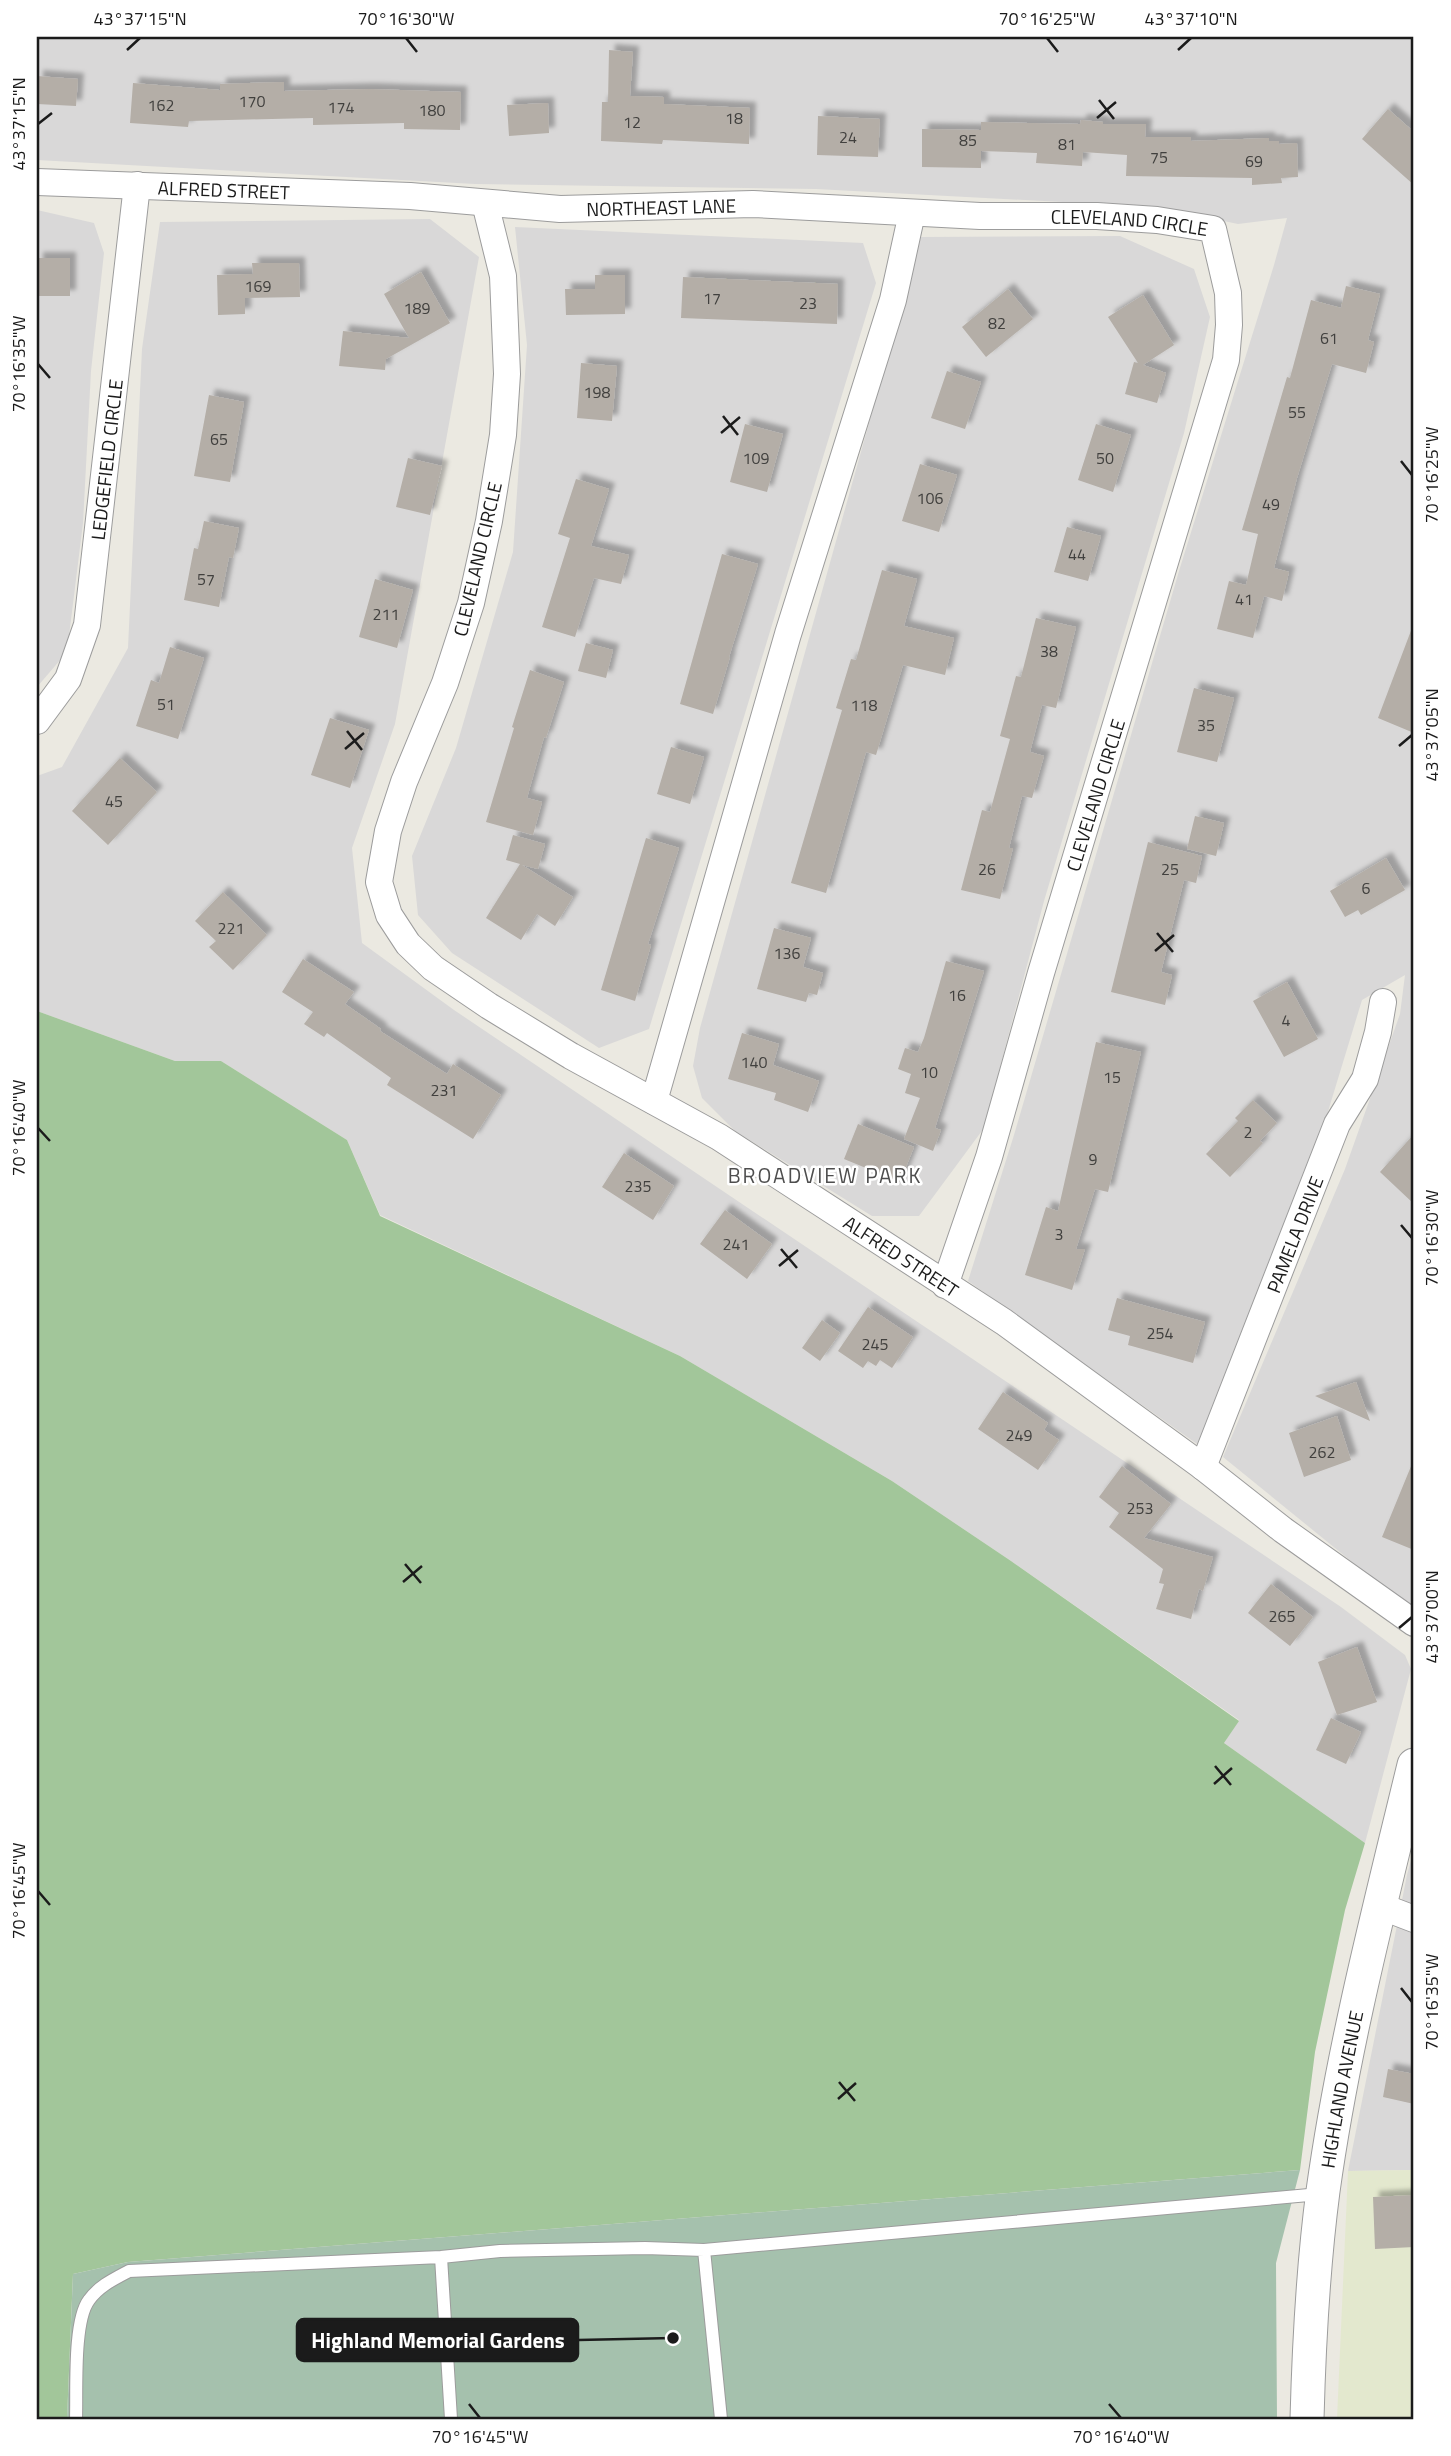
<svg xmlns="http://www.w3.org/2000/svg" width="1451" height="2456" viewBox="0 0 1451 2456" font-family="'Titillium Web',sans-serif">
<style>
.residential{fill:#d9d8d8}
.farmland{fill:#e3e8ce}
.forest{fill:#a2c69a}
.cemetery{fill:#a5c1ad}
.building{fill:#b4aea7;filter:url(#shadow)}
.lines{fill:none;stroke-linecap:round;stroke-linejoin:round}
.service-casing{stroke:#9c9c9c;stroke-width:14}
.minor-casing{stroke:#9c9c9c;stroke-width:28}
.tertiary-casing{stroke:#9c9c9c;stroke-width:35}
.service{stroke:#fff;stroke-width:12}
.minor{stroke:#fff;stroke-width:26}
.tertiary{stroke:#fff;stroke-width:33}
.ticks{fill:none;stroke:#1b1b1b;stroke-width:2.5}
.labels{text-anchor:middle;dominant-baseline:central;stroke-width:5;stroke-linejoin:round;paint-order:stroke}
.number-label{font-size:16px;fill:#41403e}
.street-label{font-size:19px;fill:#1b1b1b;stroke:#fff}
.neighbourhood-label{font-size:21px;letter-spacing:2px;fill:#4e4e4e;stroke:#fff}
.leader{fill:none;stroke:#1b1b1b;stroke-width:2.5}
.callout-dot{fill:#1b1b1b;stroke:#fff;stroke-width:2.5}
.callout{fill:#1b1b1b;stroke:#1b1b1b;stroke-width:2.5}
.callout-label{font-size:21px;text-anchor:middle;font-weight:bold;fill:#fff}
.neatline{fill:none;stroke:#1b1b1b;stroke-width:2.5}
.ticks-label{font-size:18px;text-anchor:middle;fill:#1b1b1b}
</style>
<defs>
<filter id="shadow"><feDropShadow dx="6" dy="-6" stdDeviation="2" flood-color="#0004"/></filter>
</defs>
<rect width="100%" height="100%" fill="#ebe9e1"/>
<path class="residential" d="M37 37H1414V1607L1394 1596 1223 1457 1345 1169 1400 1014 1405 975 1362 1000 1319 1141 1261 1295 1197 1444 968 1281 1014 1135 1179 571 1274 265 1287 218 1238 224 1156 207 816 189 475 184 37 160Z
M37 210 94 223 104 253 91 371 83 523 67 652 37 687Z
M430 219 479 257 395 724 352 848 362 943 454 1010 1341 1607 1405 1655 1411 1669 1365 1843 1224 1743 1239 1720 1011 1561 892 1481 680 1356 380 1215 347 1140 221 1061H175L37 1011V776L62 767 128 648 142 349 160 222Z
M515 227 863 243 876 283 649 1029 599 1048 452 953 418 915 412 856 456 748 513 552 527 345Z
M1120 236 1194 269 1210 317 1184 433 1044 901 984 1128 919 1216H872L735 1131 702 1098 693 1066 700 1028 921 237Z
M1414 1849V2170L1348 2171 1407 1875Z"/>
<path class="farmland" d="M1414 2170V2419H1337L1348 2171Z"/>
<path class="forest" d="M37 1011 175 1061H221L347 1140 380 1216 680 1356 892 1481 1011 1561 1239 1721 1224 1743 1365 1843 1345 1910 1315 2052 1300 2170 128 2262 73 2274 67 2419H37Z"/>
<path class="cemetery" d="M1300 2170 1276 2263 1277 2419H67L73 2274 128 2262Z"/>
<path class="building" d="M609 50 633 52 630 96 664 97V104L750 108 749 144 663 140 662 144 601 141 602 102H608Z
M37 76 78 79 76 106 37 104Z
M284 82V91L369 89 461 92 460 130 404 129V123L313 125V118L189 121 188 127 130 123 133 83 220 90V84Z
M548 103 549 133 509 136 507 105Z
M1388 109 1414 132V185L1362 139Z
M818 116 880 119 878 157 817 155Z
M1081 120 1103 122V124H1146L1145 137H1191V141L1269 138V141H1279V144L1297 143 1298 177 1281 178 1282 183 1252 185V178L1126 176 1127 155 1083 152 1082 166 1036 163 1037 153 981 151V168L922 167V129L981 130V122L1080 124Z
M37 258H70V296H37Z
M252 263H299L300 297 245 298V314L218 315 217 275 253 274Z
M421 272 450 323 386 359 385 370 339 366 343 331 409 338 384 294Z
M595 275H625V314L566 315 565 289H595Z
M683 277 838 284 837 324 681 318Z
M1346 286 1380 294 1368 340 1374 342 1366 373 1332 364 1297 478 1274 568 1289 572 1282 601 1264 596 1253 638 1217 629 1229 581 1246 585 1258 534 1242 530 1287 377 1290 378 1311 300 1341 308Z
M1008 289 1033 319 986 357 962 327Z
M1143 295 1174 345 1143 365 1166 373 1157 403 1125 394 1134 362 1138 363 1108 317Z
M581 363 617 366 612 421 577 418Z
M947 371 981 382 965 429 931 418Z
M209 395 244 402 230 482 194 476Z
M745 424 783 434 767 492 730 482Z
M1096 424 1131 435 1113 492 1078 480Z
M408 458 442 466 430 515 396 507Z
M920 464 957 475 939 532 902 521Z
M576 479 609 489 591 546 629 555 621 584 594 578 575 637 542 627 570 538 558 534Z
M204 521 239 528 233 558 229 557 219 607 184 600 194 548 198 549Z
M1067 527 1101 536 1088 581 1054 572Z
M722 554 758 564 729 657H730L713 714 680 704Z
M882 570 917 579 904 626 954 638 945 675 903 665 876 755 866 752 826 893 791 883 842 710 836 708 851 659 856 660Z
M375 579 413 590 397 648 359 637Z
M1036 618 1076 627 1056 708 1042 705 1030 752 1044 756 1032 798 1022 796 1009 848H1013L1000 899 961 890 982 810 990 812 1010 739 1000 736 1016 676 1021 677Z
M1412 628H1414V733L1378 718Z
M586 643 613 650 606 678 578 671Z
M170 647 204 658 178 739 136 726 151 680 159 683Z
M530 670 564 682 546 738 544 737 527 798 542 802 533 835 486 822 514 728 512 727Z
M1194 688 1234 698 1217 762 1177 752Z
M330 718 369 730 350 788 311 775Z
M671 747 704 757 690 804 657 794Z
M120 758 157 792 108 845 72 811Z
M1195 816 1224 823 1216 856 1187 849Z
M513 835 545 844 538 869 522 865 573 897 555 926 537 914 521 940 486 918 520 864 506 860Z
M646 838 679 848 648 944 651 945 635 1001 601 990Z
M1148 842 1202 856 1196 883 1184 880 1161 972 1172 975 1165 1005 1111 992Z
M1386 858 1405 890 1361 915 1358 910 1345 917 1330 891Z
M223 892 267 935 233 970 209 947 216 941 195 921Z
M774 928 811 938 803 967 823 973 817 995 809 993 806 1002 757 989Z
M303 959 354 992 345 1004 381 1029 380 1031 447 1074 453 1064 501 1095 473 1139 387 1085 391 1078 327 1033 324 1037 304 1024 313 1012 282 992Z
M946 961 984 971 935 1128 941 1130 933 1151 904 1139 920 1098 905 1093 911 1074 898 1069 905 1048 918 1052 924 1038Z
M1287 982 1318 1039 1284 1057 1253 1001Z
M742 1033 779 1044 773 1065 819 1081 808 1112 774 1100 776 1093 728 1079Z
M1096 1042 1141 1052 1108 1192 1095 1189 1076 1249H1085L1072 1290 1025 1275 1046 1207 1058 1211Z
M1253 1100 1277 1123 1260 1141 1263 1143 1230 1177 1206 1154 1238 1121 1235 1118Z
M858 1124 914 1147 900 1182 844 1159Z
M1414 1134V1204L1380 1172Z
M624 1153 674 1186 653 1220 602 1187Z
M725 1210 772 1244 747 1279 700 1244Z
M1117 1298 1205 1322 1193 1363 1128 1345 1130 1336 1108 1330Z
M868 1307 913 1337 892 1368 880 1360 876 1366 868 1361 863 1368 838 1351Z
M822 1320 840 1333 820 1361 802 1348Z
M1356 1382 1370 1421 1315 1396Z
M1003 1392 1048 1423 1044 1430 1059 1440 1038 1470 978 1429Z
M1337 1416 1351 1460 1304 1477 1289 1433Z
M1414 1459V1550L1382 1537Z
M1122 1466 1171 1504 1144 1538 1213 1557 1203 1591 1199 1589 1191 1619 1156 1609 1164 1584 1159 1583 1163 1569 1109 1527 1119 1513 1099 1497Z
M1271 1584 1313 1617 1290 1646 1248 1613Z
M1357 1647 1377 1702 1337 1715 1318 1662Z
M1331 1718 1361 1732 1346 1764 1316 1750Z
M1388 2069 1414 2074V2104L1383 2097Z
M1414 2195V2247L1375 2249 1373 2197Z"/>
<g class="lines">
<defs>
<path id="service" d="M704 2250 1320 2194
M441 2257 451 2419
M76 2419C77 2391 73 2321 89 2300 99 2286 114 2279 129 2271L441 2257 500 2251 645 2248 704 2250 721 2419"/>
<g id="minor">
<path id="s1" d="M37 182 410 196 560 209 753 204 980 216H1097L1157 220 1213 229 1228 293 1229 325 1226 360 1041 973 989 1157 945 1285"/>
<path id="s2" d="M485 203 503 276 507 374 503 435 489 521 471 603 445 683 404 782 388 831 379 882 389 915 408 944 433 968 489 1006 571 1056 719 1137 1004 1322 1203 1467 1283 1530 1414 1623"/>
<path id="s3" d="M37 721 68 679 87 625 137 185"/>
<path d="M654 1101 788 634 893 300 912 213"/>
<path id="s4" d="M1203 1467 1337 1124 1365 1079 1378 1032 1383 1002"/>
<path d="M1380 1906 1414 1919"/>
</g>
<g id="tertiary">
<path id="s5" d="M1307 2419C1309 2343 1313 2267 1323 2191 1343 2047 1380 1906 1414 1765"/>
</g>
</defs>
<use href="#service" class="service-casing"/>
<use href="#minor" class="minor-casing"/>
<use href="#tertiary" class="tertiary-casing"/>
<use href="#service" class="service"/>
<use href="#minor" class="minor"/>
<use href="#tertiary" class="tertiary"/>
</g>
<path class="ticks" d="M406 38 417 52M1047 38 1058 52M127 50 140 38M1178 50 1191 38M1099 100 1114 119M1097 118 1116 102M38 124 52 113M38 364 50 378M723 416 738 435M721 433 740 417M1401 461 1412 475M347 731 362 750M1399 746 1412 735M345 749 364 733M1157 933 1173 952M1155 951 1174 935M38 1128 50 1141M1401 1225 1412 1238M781 1249 797 1268M779 1266 798 1250M405 1564 421 1583M403 1582 422 1566M1399 1628 1412 1617M1215 1766 1231 1785M1214 1784 1232 1768M38 1891 50 1905M1401 1988 1412 2002M839 2082 855 2101M838 2099 856 2083M469 2404 480 2418M1109 2404 1121 2418"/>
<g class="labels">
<g class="number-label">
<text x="252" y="101">170</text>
<text x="161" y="105">162</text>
<text x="341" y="107">174</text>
<text x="432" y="110">180</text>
<text x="734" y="118">18</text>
<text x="632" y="122">12</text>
<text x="848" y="137">24</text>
<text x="968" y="140">85</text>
<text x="1067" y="144">81</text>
<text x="1159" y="157">75</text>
<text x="1254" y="161">69</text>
<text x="258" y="286">169</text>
<text x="712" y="298">17</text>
<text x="808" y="303">23</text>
<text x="417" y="308">189</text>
<text x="997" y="323">82</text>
<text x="1329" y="338">61</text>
<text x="597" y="392">198</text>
<text x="1297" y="412">55</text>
<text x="219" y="439">65</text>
<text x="756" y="458">109</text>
<text x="1105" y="458">50</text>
<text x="930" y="498">106</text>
<text x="1271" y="504">49</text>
<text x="1077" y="554">44</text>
<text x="206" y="579">57</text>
<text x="1244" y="599">41</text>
<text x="386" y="614">211</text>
<text x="1049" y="651">38</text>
<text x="166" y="704">51</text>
<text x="864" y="705">118</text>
<text x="1206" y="725">35</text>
<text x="114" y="801">45</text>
<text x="987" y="869">26</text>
<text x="1170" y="869">25</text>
<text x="1366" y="888">6</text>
<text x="231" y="928">221</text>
<text x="787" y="953">136</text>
<text x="957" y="995">16</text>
<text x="1286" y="1020">4</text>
<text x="754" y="1062">140</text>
<text x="929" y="1072">10</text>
<text x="1112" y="1077">15</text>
<text x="444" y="1090">231</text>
<text x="1248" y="1132">2</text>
<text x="1093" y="1159">9</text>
<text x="638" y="1186">235</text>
<text x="1059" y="1234">3</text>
<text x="736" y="1244">241</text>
<text x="1160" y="1333">254</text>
<text x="875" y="1344">245</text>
<text x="1019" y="1435">249</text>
<text x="1322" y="1452">262</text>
<text x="1140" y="1508">253</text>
<text x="1282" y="1616">265</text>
</g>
<g class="street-label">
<text stroke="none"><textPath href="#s1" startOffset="187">ALFRED STREET</textPath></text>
<text stroke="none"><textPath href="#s1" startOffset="625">NORTHEAST LANE</textPath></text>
<text stroke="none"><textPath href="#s1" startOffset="1094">CLEVELAND CIRCLE</textPath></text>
<text stroke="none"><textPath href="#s3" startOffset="276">LEDGEFIELD CIRCLE</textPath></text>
<text transform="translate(477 559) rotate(-77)">CLEVELAND CIRCLE</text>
<text transform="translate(1095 795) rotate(-73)">CLEVELAND CIRCLE</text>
<text stroke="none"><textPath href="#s4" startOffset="250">PAMELA DRIVE</textPath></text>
<text stroke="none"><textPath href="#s2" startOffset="1354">ALFRED STREET</textPath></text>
<text stroke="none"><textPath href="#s5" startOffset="332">HIGHLAND AVENUE</textPath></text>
</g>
<g class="neighbourhood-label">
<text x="825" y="1175">BROADVIEW PARK</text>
</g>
</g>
<path class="leader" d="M673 2338L578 2340"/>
<circle class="callout-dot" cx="673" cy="2338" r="7"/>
<rect class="callout" x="297" y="2319" width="281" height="42" rx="7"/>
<g class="callout-label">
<text x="438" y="2348">Highland Memorial Gardens</text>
</g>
<rect width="1451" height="2456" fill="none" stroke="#ffffff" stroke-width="77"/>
<rect x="38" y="38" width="1374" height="2380" class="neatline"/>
<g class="ticks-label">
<text x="140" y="25">43°37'15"N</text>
<text x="406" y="25">70°16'30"W</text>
<text x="1047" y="25">70°16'25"W</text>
<text x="1191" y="25">43°37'10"N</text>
<text transform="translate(19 124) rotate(-90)" y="6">43°37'15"N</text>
<text transform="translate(19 364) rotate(-90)" y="6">70°16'35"W</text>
<text transform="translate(1432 475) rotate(-90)" y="6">70°16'25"W</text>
<text transform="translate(1432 735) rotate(-90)" y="6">43°37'05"N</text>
<text transform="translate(19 1128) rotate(-90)" y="6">70°16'40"W</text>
<text transform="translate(1432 1238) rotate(-90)" y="6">70°16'30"W</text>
<text transform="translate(1432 1617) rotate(-90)" y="6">43°37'00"N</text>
<text transform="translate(19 1891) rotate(-90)" y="6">70°16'45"W</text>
<text transform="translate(1432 2002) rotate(-90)" y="6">70°16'35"W</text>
<text x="480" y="2443">70°16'45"W</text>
<text x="1121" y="2443">70°16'40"W</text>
</g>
</svg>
